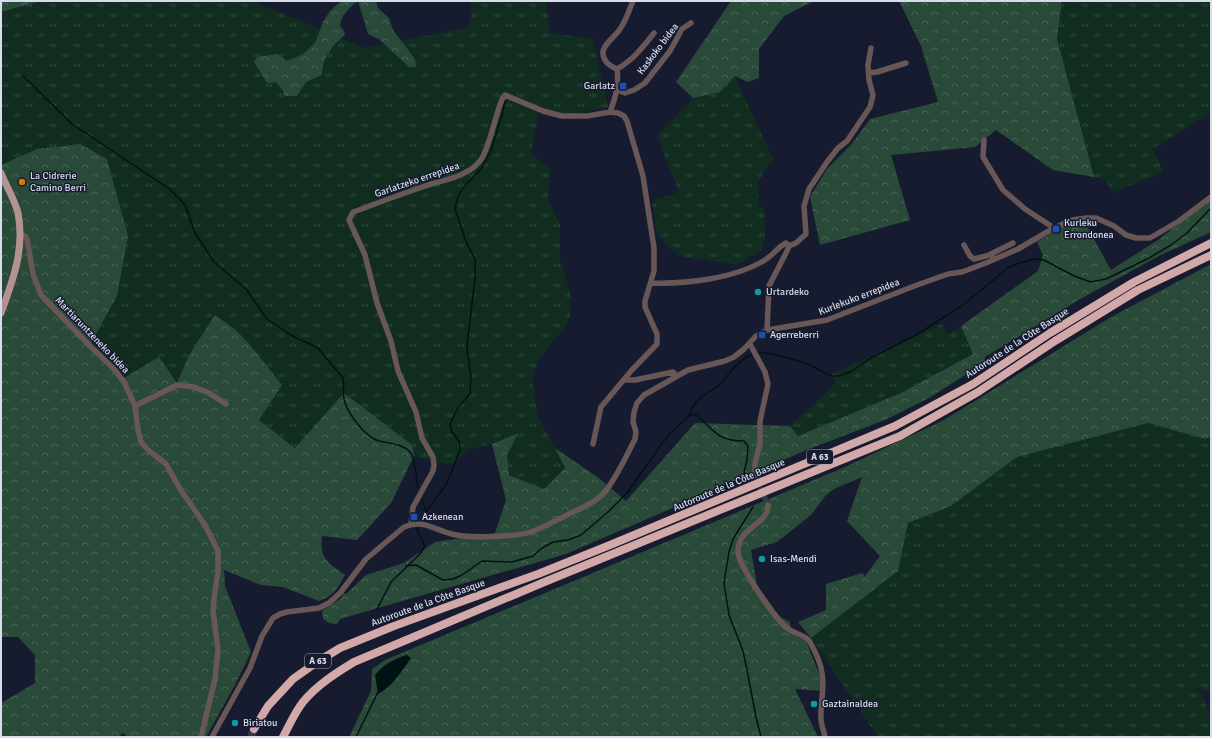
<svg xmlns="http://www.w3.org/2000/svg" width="1212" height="738" viewBox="0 0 1212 738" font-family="Signika,sans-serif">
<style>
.grass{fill:url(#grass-tufts)}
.forest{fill:url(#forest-crowns)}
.water{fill:#001313}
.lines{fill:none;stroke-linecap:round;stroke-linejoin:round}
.stream{stroke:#001313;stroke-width:1.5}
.minor-tunnel{stroke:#33384b;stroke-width:5.5;stroke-dasharray:5.5 3;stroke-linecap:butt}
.highway-tunnel{stroke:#33384b;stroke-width:8;stroke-dasharray:8 4;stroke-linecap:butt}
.minor{stroke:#685756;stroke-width:5.5}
.major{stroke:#b49291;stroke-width:7}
.highway{stroke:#d2a9a8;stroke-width:8}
.transit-dot{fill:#1a4fb4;stroke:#161b2f;stroke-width:1.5}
.food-dot{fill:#e8710a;stroke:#161b2f;stroke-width:1.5}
.culture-dot{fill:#0f9aa8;stroke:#161b2f;stroke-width:1.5}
.labels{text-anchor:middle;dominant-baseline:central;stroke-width:3;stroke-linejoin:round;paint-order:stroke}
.shield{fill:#161b2f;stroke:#9ea3b3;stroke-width:1}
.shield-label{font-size:9px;font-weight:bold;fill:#d8ddeb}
.street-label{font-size:10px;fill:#d8ddeb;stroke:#161b2f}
.poi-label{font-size:10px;fill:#d8ddeb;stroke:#161b2f;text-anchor:start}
</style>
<defs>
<pattern id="grass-tufts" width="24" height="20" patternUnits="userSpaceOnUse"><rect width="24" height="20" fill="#102d1f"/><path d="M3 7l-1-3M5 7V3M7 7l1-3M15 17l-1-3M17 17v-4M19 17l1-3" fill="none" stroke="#324b40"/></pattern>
<pattern id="forest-crowns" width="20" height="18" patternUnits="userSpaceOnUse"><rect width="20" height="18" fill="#2a4a39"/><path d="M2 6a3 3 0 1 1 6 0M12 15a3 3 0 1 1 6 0" fill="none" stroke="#486456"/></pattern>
</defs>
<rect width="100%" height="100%" fill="#161b2f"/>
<path class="grass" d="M1 1H252L365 48 470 27 471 1H546L550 33 593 39 608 107 572 115 539 111 531 154 550 168 548 198 560 225V259L571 296 570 317 564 329 540 357 532 380 539 418 565 468 544 489 509 475 507 455 517 433 492 444 467 450 453 464 439 463 414 456 412 445 296 448 259 420 45 446 1 265Z
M1062 1H1211V113L1153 149 1164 172 1113 193 1105 179 1094 177 1057 39Z
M735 76 774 161 769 164 758 182 759 206 764 207 765 237 762 250 737 265 679 256 657 235 652 201 679 192 657 136 693 98 720 92Z
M942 324 948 335 961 326 974 354 901 393 798 436 790 426 836 383 832 374Z
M1148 423 1205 439 1211 436V692L1193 687 1203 695 1211 720V737H878L811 638 898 571 908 523 951 506 1017 457Z"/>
<path class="forest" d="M3 1H41L1 12V2Z
M341 1H358C349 8 341 15 340 26L344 31 345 35C332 45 322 58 322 75L306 82 297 96H285L282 89 276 82 267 83 254 62 257 57 277 54 287 61 303 54 315 43 323 22 330 11Z
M358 1H376L378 8 389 18 393 30 415 59 416 66 409 67 380 40 368 34Z
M731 1H814L784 16 759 49V78L748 82 735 76 720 92 693 98 676 82Z
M899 1H1062L1057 39 1094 177 1053 170 996 130 975 147 891 155 910 220 820 245 810 197 827 169 851 145 870 119 938 102 921 46Z
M80 144 107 159 128 236 117 296 91 343 97 351 124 378 159 357 177 383 189 355 215 315 236 330 250 345 282 385 259 420 295 448 344 393 412 445 414 456 391 503 357 540 322 536C319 559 329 563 345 575 337 589 335 595 319 601L283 587 261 585 224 570 225 586 251 652 235 685 206 737H128L123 733 118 737H1V703L35 683V655L18 637H1V165L37 149Z
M1211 198V232L1159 256 1082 298 985 357 984 363 929 398 885 420 809 449 566 554 340 619 337 624 329 623 323 619 322 611 341 598 344 593 346 594 366 575 404 563 435 542 495 533 506 500 492 444 518 433 507 455 509 475 544 489 565 468 555 448 600 479 626 501 695 423 790 426 798 436 901 393 973 354 961 326 1038 271 1043 255 1037 242 1081 216 1111 270 1158 240Z
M1211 264V436L1205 439 1148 423 1017 457 951 506 908 523 898 571 811 638 798 622 826 610V584L862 573 865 576 880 556 847 521 862 477 834 489 826 495 811 515 777 542 751 550 757 585 780 617 789 621 794 635 806 641 820 676 821 691 795 689 818 737H349L371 691 372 669 385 660 845 467 944 420 1111 317Z"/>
<path class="water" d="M407 655 411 658C402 671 392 687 378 694L375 675C383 665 395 658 407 655Z"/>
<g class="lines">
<path class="stream" d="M23 76 72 124 171 190 185 205 195 233 214 262 246 289 267 319 294 337 317 347 343 378C344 385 343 393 344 399 347 413 365 437 379 441 388 443 403 444 410 452 416 459 416 479 418 488
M759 352 777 355 792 359 808 364 831 376H839L852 371 869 359 916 335 963 305 1008 268 1017 264 1033 259 1044 260 1074 276 1091 282 1106 279 1149 258 1171 245 1187 233 1211 208
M689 415C692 409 694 404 699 399 704 394 711 391 717 387 728 377 737 360 751 355
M422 499 426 512 423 518
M753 507 733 539 729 552 724 583 729 615 743 651 747 670 756 717 761 737
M426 512 447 483 460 450 459 441 452 432 450 424 459 406 470 394 471 378 467 346 475 278V259L467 244 455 209 458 196 462 189 481 169 491 151 502 115 505 101
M406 566 416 565 443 580 453 579 462 575 482 561 512 562 533 556 542 548 553 542 568 540 581 535 608 512 627 493 669 434 689 416 695 414C715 430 716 441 744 441L748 446 747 460 744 472 745 478
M377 609 391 582 420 554 425 546 417 530 418 528
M356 737 378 692"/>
<path class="minor-tunnel" d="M757 480 768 505"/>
<path class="highway-tunnel" d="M251 737 254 729"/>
<path class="minor" d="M617 69C633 60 643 47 654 33
M869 73 877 72 906 63
M618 90 625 93 634 90 645 83 670 51 682 29 691 23
M610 112C616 96 619 86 617 69 612 67 608 65 605 60 597 47 614 39 620 29 626 21 629 10 633 1
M984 140 983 157 1003 190 1025 209 1054 228
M20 235 25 236 27 239 33 274 41 295 86 342 114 369 124 382 135 406 138 430 141 442 148 450 166 464 180 489 205 525 218 551V571L214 599 213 611 218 649 215 679 201 737
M964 245 970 256 974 259 986 256 991 254
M789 246 796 243 806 234 804 206 809 189 827 162 838 148 847 141 870 107 873 95 869 80 868 65 871 48
M992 256 991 254 1013 243
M651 283C686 284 734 279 765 260 773 255 778 247 786 243L789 246
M767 330 769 286 787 251 789 246
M750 344 765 372 768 384 760 421V444L755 463V476
M624 380H635L673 372 677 376
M135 406 177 385 194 387 207 392 226 404
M768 505C769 525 737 527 738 552 739 566 775 619 787 628 794 634 805 634 810 642 815 651 821 663 822 673 825 689 820 704 821 719 821 725 824 731 825 737
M411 524 413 507 433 471 434 465 433 457 422 438 416 412 398 371 391 341 377 303 365 255 349 220 353 212 359 210C382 201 405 193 428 185 441 181 455 179 466 172 473 169 478 164 482 158 490 146 499 99 505 95L543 111 562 116H587L610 112 618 113 624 116 627 121 643 176 654 248V271L645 301V307L657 334V344L631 371 601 407 593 444
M212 737 250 668 262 636 273 618 280 614 287 612 319 608 329 603 340 593 366 559 404 527C424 518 435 531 456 535 472 538 515 537 531 532 544 527 557 520 569 514 580 509 592 504 601 496 612 487 628 453 635 439L636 432 633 422 634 412 637 403 644 395 688 370 725 361 734 357 744 349 755 337 767 330 827 320 917 285 948 274 962 272 986 263 1018 249 1054 228 1072 220 1086 218H1096L1114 226 1126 235 1136 238H1150L1179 221 1211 197"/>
<path class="major" d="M1 173C6 186 15 200 18 213 25 249 13 280 1 313"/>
<path class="highway" d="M254 729 268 706 293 679 317 662 340 648 394 626 538 574 610 545 895 426 973 384 1050 333 1134 282 1211 243
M283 737C289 726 295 712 303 702 317 685 336 673 354 662L542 583 900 436 978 392 1055 341 1138 290 1211 255"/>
</g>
<g class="transit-dot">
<rect x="619" y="82" width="8" height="8" rx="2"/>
<rect x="1052" y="225" width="8" height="8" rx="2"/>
<rect x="758" y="331" width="8" height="8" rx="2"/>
<rect x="410" y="513" width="8" height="8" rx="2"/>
</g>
<circle class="food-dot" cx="22" cy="182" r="4"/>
<g class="culture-dot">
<circle cx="758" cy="292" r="4"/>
<circle cx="762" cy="559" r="4"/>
<circle cx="814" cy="704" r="4"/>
<circle cx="235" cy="723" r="4"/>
</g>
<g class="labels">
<g class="shield">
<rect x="807" y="450" width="26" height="14" rx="3"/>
<rect x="305" y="654" width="26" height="14" rx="3"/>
</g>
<g class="shield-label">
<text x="820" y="457">A 63</text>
<text x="318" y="661">A 63</text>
</g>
<g class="street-label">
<text transform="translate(658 49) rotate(-53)">Kaskoko bidea</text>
<text transform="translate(417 180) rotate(-19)">Garlatzeko errepidea</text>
<text transform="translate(859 297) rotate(-21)">Kurlekuko errepidea</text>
<text transform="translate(92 335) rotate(46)">Martiaruntzeneko bidea</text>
<text transform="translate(1017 343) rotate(-33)">Autoroute de la Côte Basque</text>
<text transform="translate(729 485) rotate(-23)">Autoroute de la Côte Basque</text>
<text transform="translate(428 603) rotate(-20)">Autoroute de la Côte Basque</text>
</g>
<g class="poi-label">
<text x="615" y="86" text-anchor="end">Garlatz</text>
<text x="30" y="176">La Cidrerie<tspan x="30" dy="12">Camino Berri</tspan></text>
<text x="1064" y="223">Kurleku<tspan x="1064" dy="12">Errondonea</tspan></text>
<text x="766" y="292">Urtardeko</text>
<text x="770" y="335">Agerreberri</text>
<text x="422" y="517">Azkenean</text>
<text x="770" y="559">Isas-Mendi</text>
<text x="822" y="704">Gaztainaldea</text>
<text x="243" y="723">Biriatou</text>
</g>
</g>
<rect width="1212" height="738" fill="none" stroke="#d8ddeb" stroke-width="4"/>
</svg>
